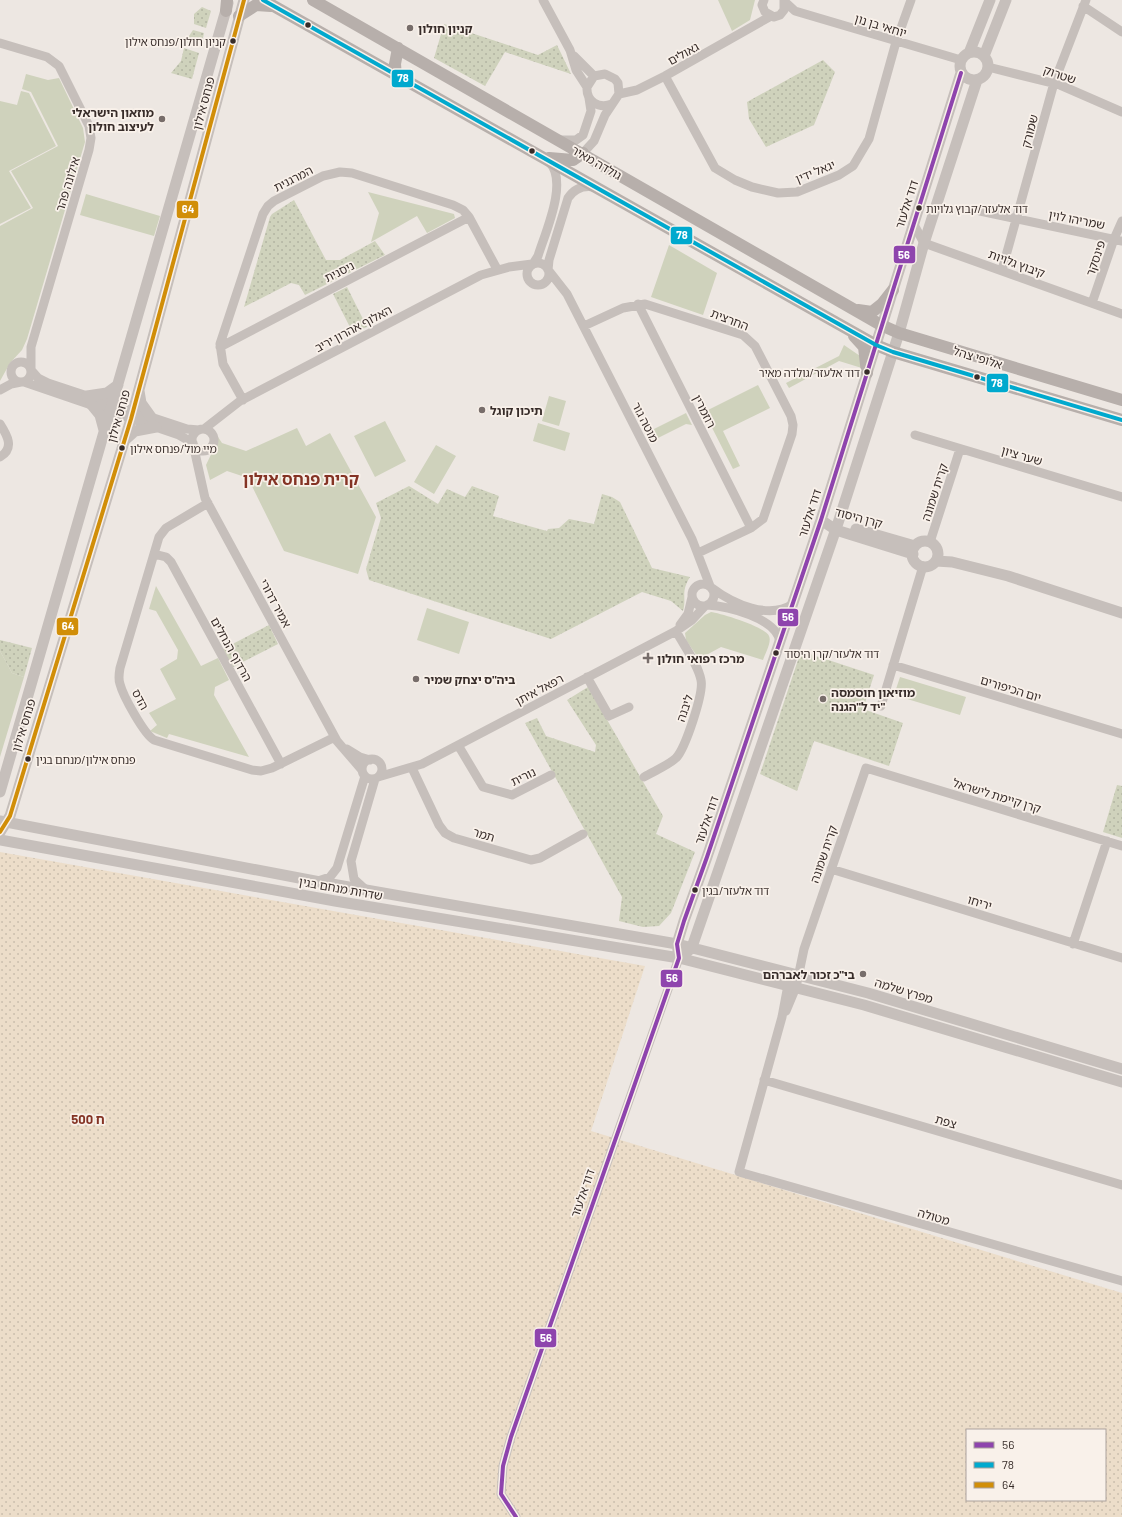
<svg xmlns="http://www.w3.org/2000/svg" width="1122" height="1517" viewBox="0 0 1122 1517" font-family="Barlow,'Noto Sans Hebrew',sans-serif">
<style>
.grass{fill:#cfd2bc}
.sand{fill:url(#sand-dots);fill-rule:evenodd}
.park{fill:url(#park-dots)}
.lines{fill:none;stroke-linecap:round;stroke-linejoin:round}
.minor{stroke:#c6bfbb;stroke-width:9}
.tertiary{stroke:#c6bfbb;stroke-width:11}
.secondary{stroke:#b7afab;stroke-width:12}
.bus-1-casing{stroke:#f9f1ea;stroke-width:7}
.bus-2-casing{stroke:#f9f1ea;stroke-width:7}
.bus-3-casing{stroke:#f9f1ea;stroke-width:7}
.bus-1{stroke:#8e44ad;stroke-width:4}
.bus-2{stroke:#00a9ce;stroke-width:4}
.bus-3{stroke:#d18e08;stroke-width:4}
.bus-dot{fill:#372c29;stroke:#f9f1ea;stroke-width:1.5}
.poi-dot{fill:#776d6a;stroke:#f9f1ea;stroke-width:1.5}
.labels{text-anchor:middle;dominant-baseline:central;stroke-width:3.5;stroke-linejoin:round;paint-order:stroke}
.bus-label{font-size:11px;fill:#372c29;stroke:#f9f1ea;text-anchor:start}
.street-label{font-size:12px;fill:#372c29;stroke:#f9f1ea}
.poi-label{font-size:12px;font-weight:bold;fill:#372c29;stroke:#f9f1ea;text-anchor:start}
.neighbourhood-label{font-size:13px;font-weight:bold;fill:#843324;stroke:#f9f1ea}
.district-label{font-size:16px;font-weight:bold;fill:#843324;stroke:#f9f1ea}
.line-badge{stroke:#f9f1ea;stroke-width:1.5}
.badge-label{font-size:11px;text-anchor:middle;font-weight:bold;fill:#fff}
</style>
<defs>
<pattern id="sand-dots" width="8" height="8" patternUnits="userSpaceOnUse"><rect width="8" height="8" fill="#ecddc9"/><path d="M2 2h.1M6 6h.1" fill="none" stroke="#cbbead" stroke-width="1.8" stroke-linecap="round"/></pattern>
<pattern id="park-dots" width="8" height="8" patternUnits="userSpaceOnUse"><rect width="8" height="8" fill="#cfd2bc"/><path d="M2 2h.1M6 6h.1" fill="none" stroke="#b2b4a2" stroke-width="1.8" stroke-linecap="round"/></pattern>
</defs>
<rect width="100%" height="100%" fill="#ede7e2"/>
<path class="grass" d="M718 0H755L750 20 732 31Z
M26 74 48 80 59 78 83 128 85 142 27 339 22 350 10 363 0 381V226L33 208 11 171 58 146 31 92 22 89Z
M21 91 29 93 56 146 9 171 31 208 0 224V101L17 105Z
M368 192 454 214 455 218 427 233 417 216 371 242 379 213Z
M86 194 160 216 154 236 80 215Z
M669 245 717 273 703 315 651 297Z
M844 345 863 358 865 369 839 361 789 388 786 383 839 356Z
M758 385 770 408 723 431 740 466 733 469 704 412Z
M549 396 566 401 559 426 542 421Z
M686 413 692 425 686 424 652 441 648 432Z
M385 421 406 461 375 477 354 436Z
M538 423 570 433 565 451 533 441Z
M297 428 306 446 330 433 376 517 358 574 284 551 248 478 227 471 210 480 206 465 217 442 218 437 222 443 246 451Z
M436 445 456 456 434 494 414 482Z
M156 586 201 666 218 658 229 680 215 687 214 695 249 757 169 734 167 738 150 731 157 725 149 713 176 699 160 669 177 659 178 650 156 611 149 609Z
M427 608 469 622 459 654 417 640Z
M711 612C720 613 766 627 769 636 772 642 765 654 763 660L721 647 699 659 686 640 685 633 705 615Z
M0 651 12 673 24 677 0 757Z
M900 677 966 697 960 715 894 695Z"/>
<path class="sand" d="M0 852 645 966 591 1131 1122 1293V1517H0ZM967 1430H1105V1500H967Z"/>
<path class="park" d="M202 7 211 11 206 28 194 24V14Z
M444 24 538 55 557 45 571 74 505 52 485 86 434 58Z
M193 30 204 33 201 47 185 42Z
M184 48 199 53 192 79 171 73 181 61Z
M823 60 835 72 814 125 766 147 749 119 747 102Z
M294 200 326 260H340L375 241 385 255 305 295 299 285 291 283 244 307 270 217 272 214Z
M347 287 367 327 353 333 333 294Z
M409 486 438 504 447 489 465 497 472 486 499 496 493 516 547 531 548 529 559 528 569 519 594 524 602 494 612 497 620 502 652 568 690 577C680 593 687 597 683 611L671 601 642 592 551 639 369 580 366 569 381 518 376 503Z
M269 625 278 644 233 667 223 649Z
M0 640 32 648 24 677 12 673 0 651Z
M801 651 874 675 863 709 903 723 889 766 814 741 797 791 760 774Z
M588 687 663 816 656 834 695 852 671 913 659 926 643 927 619 921 622 897 525 723 537 718 546 736 595 752 596 745 567 700Z
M1117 785 1122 786V838L1103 832Z"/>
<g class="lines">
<path class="minor" d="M543 0 570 50 576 70 587 87
M764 0 762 5 765 12 774 17 780 15 784 10V0
M784 1 795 11 961 60
M1083 6 1122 32
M0 43 47 57 59 66 89 126 91 138 89 150 31 347V368
M574 56 594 76
M988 67 1060 85 1122 112
M665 76 715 168 735 180 752 187 778 193 797 192 839 175 853 166 869 139 896 42 911 0
M619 94 637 90 665 76 771 16
M559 140H576L583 135 591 111 589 98
M583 153 594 141 605 115 619 94 618 83 615 79 605 74 594 76 587 87C586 102 599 109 612 104
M980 211 1122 241
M913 223 924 243 1122 314
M527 274a11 11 0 1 1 22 0a11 11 0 1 1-22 0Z
M533 264 538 256C545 233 569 181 549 162
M548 270 549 260 568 198C574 189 583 185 594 187
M1002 270 1054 83 1086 0
M549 271 567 294 692 539 710 586
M1092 303 1114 239 1122 221
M638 304 751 528
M584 326 623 308 645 304 743 335 755 346 791 416 793 425 792 434 763 519 751 528 698 553
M220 347 469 217
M11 372a10 10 0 1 1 20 0a10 10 0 1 1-20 0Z
M31 370 38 378 48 383 187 429 199 430
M24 382 179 435 193 443
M0 390 11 384 21 382
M243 400 223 364 220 344 263 214 268 206 274 201 323 176 340 172 352 173 453 205 463 210 469 217 497 269
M0 424C7 435 15 448 0 457
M204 429 240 401 481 275 509 267 532 264
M192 440a11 11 0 1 1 22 0a11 11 0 1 1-22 0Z
M915 435 1122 497
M193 444 205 498 337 741 362 770
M208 503 166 528 159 537 120 668C119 674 118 679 120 684 123 696 144 734 154 740L252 770 261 771 272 768 335 737
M930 542 960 449
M154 554 166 557 171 562 281 764
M692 595a11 11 0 1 1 22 0a11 11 0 1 1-22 0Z
M712 588C733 604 769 620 793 604
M707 605C727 606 777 618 780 642
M680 625 688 614 692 597
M893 665 1122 734
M587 677 609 716 629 707
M881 706 923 566
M458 745 483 787 512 795 551 775
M347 749 360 757 370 760
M362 769a10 10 0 1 1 20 0a10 10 0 1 1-20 0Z
M412 768 439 825 445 833 454 838 531 860 540 858 583 834
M378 777 422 764 676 631 692 620 705 606
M644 777C654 771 667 766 676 758 685 749 704 693 701 680 698 664 684 646 676 631
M831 869 1122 958
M318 881 330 877 337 868 365 776
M365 889 354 879 351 861 375 779
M1073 944 1107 841
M799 974 788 985 782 1017 739 1172 1122 1281
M786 1011 796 987 804 949 866 768 1122 846
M764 1080 1122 1185
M516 1517 501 1494 503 1466 511 1437 679 958"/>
<path class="tertiary" d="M960 66a14 14 0 1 1 28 0a14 14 0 1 1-28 0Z
M969 53 990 0
M984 56 1006 0
M139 391 141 403 151 417
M87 396 107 393 118 385
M91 404 100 415 104 430
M125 440 135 431 156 427
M821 520 836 530 913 554
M856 529 915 546
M912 554a13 13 0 1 1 26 0a13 13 0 1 1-26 0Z
M936 561 952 562 1008 576 1122 613
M0 792 228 3
M0 821 320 882 677 944 868 993 1122 1069
M0 832 10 816 131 419 244 0
M0 840 335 901 679 958 864 1005 1122 1082
M678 950 677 944 684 921 707 857 821 520 961 73
M687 952 692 947 838 523 899 333 924 243 977 80"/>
<path class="secondary" d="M263 0 876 345 893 352 1122 420
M313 0 881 325 899 333 1122 400
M226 11 227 0
M239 16 256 5 271 6
M396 77 395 64 398 48
M549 158 573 160 583 153
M858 310 872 312 882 304 893 290
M854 336 864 347 867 373"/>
<defs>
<path id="bus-1" d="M516 1517 501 1494 503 1466 511 1437 679 958 677 944 684 921 707 857 821 520 961 73"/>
<path id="bus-2" d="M263 0 876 345 893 352 1122 420"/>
<path id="bus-3" d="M0 832 10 816 131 419 244 0"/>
</defs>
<use href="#bus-1" class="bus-1-casing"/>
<use href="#bus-2" class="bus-2-casing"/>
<use href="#bus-3" class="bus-3-casing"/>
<use href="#bus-1" class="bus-1"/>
<use href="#bus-2" class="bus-2"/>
<use href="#bus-3" class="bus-3"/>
</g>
<g class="bus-dot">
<circle cx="308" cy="25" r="3.5"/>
<circle cx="233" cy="41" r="3.5"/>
<circle cx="532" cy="151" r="3.5"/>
<circle cx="919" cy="208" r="3.5"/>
<circle cx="867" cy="372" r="3.5"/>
<circle cx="977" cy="377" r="3.5"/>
<circle cx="122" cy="448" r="3.5"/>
<circle cx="776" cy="653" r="3.5"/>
<circle cx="28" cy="759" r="3.5"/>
<circle cx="695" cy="890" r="3.5"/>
</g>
<g class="poi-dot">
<circle cx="410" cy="28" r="4"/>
<circle cx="162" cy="119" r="4"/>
<circle cx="482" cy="410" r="4"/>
<path d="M646 652h4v4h4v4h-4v4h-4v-4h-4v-4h4z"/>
<circle cx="416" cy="679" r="4"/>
<circle cx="823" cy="699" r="4"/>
<circle cx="863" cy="974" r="4"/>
</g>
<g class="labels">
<g class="bus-label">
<text x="226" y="41" text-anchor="end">קניון חולון/פנחס אילון</text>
<text x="926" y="208">דוד אלעזר/קבוץ גלויות</text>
<text x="860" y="372" text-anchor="end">דוד אלעזר/גולדה מאיר</text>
<text x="130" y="448">מיי מול/פנחס אילון</text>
<text x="784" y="653">דוד אלעזר/קרן היסוד</text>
<text x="36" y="759">פנחס אילון/מנחם בגין</text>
<text x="702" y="890">דוד אלעזר/בגין</text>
</g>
<g class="street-label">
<text transform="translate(881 25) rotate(17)">יוחאי בן נון</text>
<text transform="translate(683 53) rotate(-29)">גאולים</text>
<text transform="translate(1060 74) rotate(19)">שטרוק</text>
<text transform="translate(203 103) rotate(-75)">פנחס אילון</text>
<text transform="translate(1029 131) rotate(-75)">שמורק</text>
<text transform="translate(597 162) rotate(30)">גולדה מאיר</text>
<text transform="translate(815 171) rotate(-22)">יגאל ידין</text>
<text transform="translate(293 178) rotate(-27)">המרגנית</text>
<text transform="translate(67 184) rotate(-73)">אילונה פהר</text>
<text transform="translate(906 204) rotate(-72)">דוד אלעזר</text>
<text transform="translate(1077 219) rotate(11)">שמריהו לוין</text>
<text transform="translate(1095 258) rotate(-71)">פינסקר</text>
<text transform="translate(1017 263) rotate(20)">קיבוץ גלויות</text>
<text transform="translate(339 271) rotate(-27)">ניסנית</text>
<text transform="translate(730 319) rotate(21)">החרצית</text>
<text transform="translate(353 328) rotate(-28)">האלוף אהרון יריב</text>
<text transform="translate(978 357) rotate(17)">אלופי צהל</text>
<text transform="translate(705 411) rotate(63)">רוזמרין</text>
<text transform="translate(118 416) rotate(-74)">פנחס אילון</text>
<text transform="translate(646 422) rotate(63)">מוטה גור</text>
<text transform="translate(1022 455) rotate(16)">שער ציון</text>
<text transform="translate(934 492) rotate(-72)">קרית שמונה</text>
<text transform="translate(809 513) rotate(-72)">דוד אלעזר</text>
<text transform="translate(859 517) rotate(15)">קרן היסוד</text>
<text transform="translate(276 603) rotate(62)">אמיר דרורי</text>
<text transform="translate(232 649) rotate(61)">הרדוף הנחלים</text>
<text transform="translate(1011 688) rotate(17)">יום הכיפורים</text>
<text transform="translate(539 689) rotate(-28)">רפאל איתן</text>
<text transform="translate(141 699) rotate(62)">הדס</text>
<text transform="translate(684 708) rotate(-71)">ליבנה</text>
<text transform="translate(23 725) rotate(-73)">פנחס אילון</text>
<text transform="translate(523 776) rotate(-26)">נורית</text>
<text transform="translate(997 795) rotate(17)">קרן קיימת לישראל</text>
<text transform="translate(706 820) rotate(-71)">דוד אלעזר</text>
<text transform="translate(484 834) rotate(17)">תמר</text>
<text transform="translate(823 854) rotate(-71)">קרית שמונה</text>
<text transform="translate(341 888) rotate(10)">שדרות מנחם בגין</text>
<text transform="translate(980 902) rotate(17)">יריחו</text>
<text transform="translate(904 990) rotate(17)">מפרץ שלמה</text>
<text transform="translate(946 1121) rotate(16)">צפת</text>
<text transform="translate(582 1193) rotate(-71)">דוד אלעזר</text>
<text transform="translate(934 1216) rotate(16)">מטולה</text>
</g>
<g class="poi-label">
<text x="418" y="28">קניון חולון</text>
<text x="154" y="112" text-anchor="end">מוזאון הישראלי<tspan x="154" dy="14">לעיצוב חולון</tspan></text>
<text x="490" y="410">תיכון קוגל</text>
<text x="657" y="658">מרכז רפואי חולון</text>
<text x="424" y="679">ביה"ס יצחק שמיר</text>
<text x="831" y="692">מוזיאון חוסמסה<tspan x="831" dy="14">יד ל"הגנה"</tspan></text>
<text x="855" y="974" text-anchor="end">בי"כ זכור לאברהם</text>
</g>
<g class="neighbourhood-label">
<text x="88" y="1119">ח 500</text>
</g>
<g class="district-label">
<text x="301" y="478">קרית פנחס אילון</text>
</g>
</g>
<g class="line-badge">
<rect x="391" y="69" width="23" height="19" rx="4" fill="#00a9ce"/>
<rect x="176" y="200" width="23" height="19" rx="4" fill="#d18e08"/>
<rect x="670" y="226" width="23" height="19" rx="4" fill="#00a9ce"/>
<rect x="893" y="245" width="23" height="19" rx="4" fill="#8e44ad"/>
<rect x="986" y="373" width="23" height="20" rx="4" fill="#00a9ce"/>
<rect x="777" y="608" width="22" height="19" rx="4" fill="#8e44ad"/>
<rect x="56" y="617" width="23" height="19" rx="4" fill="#d18e08"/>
<rect x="660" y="969" width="23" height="19" rx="4" fill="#8e44ad"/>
<rect x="534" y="1328" width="23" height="20" rx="4" fill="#8e44ad"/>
</g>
<g class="badge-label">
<text x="403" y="82">78</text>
<text x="188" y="213">64</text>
<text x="682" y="239">78</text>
<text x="904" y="259">56</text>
<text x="997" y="387">78</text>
<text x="788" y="621">56</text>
<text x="68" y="630">64</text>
<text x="672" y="982">56</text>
<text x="546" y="1342">56</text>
</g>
<rect x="966" y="1429" width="140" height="72" fill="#f9f1ea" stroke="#aba29d"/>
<rect x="974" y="1442" width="20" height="6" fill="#8e44ad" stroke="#aba29d"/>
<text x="1002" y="1449" font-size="12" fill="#372c29">56</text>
<rect x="974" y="1462" width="20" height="6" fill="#00a9ce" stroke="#aba29d"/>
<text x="1002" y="1469" font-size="12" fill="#372c29">78</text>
<rect x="974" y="1482" width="20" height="6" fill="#d18e08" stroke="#aba29d"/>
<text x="1002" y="1489" font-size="12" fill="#372c29">64</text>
</svg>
